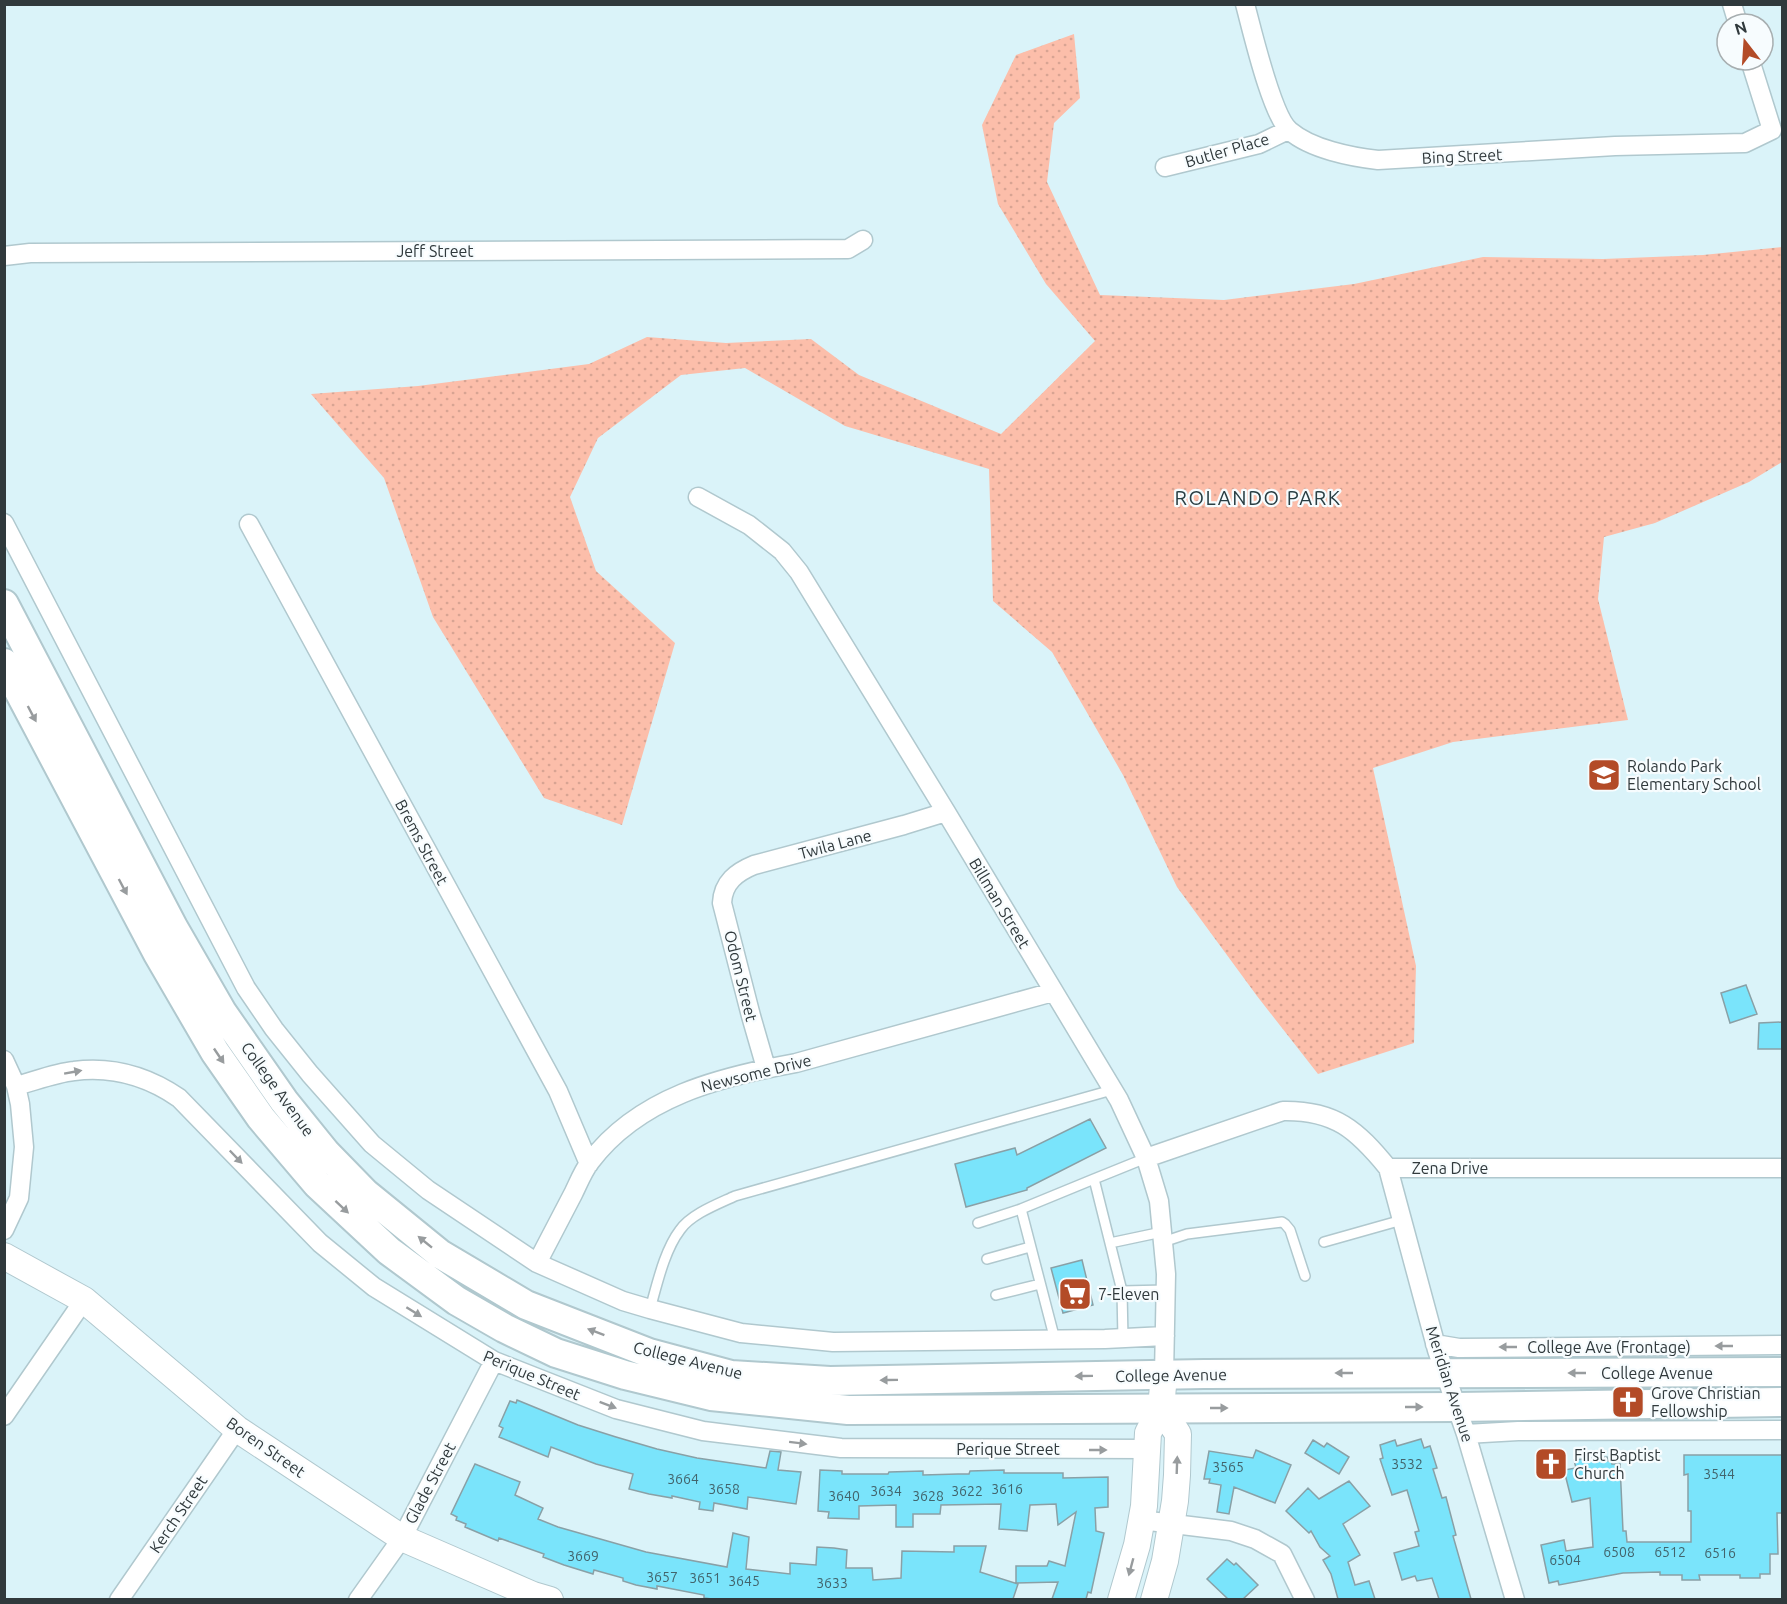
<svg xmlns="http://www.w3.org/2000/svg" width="1787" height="1604" viewBox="0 0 1787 1604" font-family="Ubuntu,sans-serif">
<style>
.grass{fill:url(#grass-dots)}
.building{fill:#7ae4fb;stroke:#89a0a6;stroke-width:1.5}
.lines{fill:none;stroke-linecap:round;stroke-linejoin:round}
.lane-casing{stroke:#b0c8ce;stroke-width:12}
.street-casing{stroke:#b0c8ce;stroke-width:21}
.secondary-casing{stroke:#b0c8ce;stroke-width:28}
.primary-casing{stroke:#b0c8ce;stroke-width:32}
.lane{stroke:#fff;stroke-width:9}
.street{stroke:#fff;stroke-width:18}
.secondary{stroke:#fff;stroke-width:26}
.primary{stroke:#fff;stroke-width:28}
.oneway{fill:#989c9e}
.labels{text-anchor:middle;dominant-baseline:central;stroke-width:4.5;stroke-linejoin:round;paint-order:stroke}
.number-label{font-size:14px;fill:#42646c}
.street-label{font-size:16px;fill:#30393c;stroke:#f7fcfe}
.poi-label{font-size:16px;fill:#30393c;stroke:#f7fcfe;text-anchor:start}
.quarter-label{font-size:20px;letter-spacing:1.5px;fill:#293e43;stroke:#f7fcfe}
</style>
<defs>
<pattern id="grass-dots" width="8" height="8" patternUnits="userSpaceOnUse" patternTransform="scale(1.5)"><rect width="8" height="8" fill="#fcbeaa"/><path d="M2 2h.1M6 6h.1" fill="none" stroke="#d8a493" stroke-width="1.8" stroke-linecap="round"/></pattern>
</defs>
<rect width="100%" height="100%" fill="#daf3f9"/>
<path class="grass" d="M1074 34 1080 98 1054 123 1047 182 1100 295 1224 300 1354 284 1483 257 1603 259 1703 255 1782 247V462L1749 482 1655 523 1604 537 1598 599 1628 720 1453 742 1373 768 1416 966 1414 1043 1318 1074 1257 996 1177 887 1123 775 1052 652 993 601 989 469 845 426 745 368 681 375 598 438 570 497 596 571 675 643 622 825 544 798 433 617 384 478 311 394 418 386 589 364 647 337 726 343 811 339 859 375 1001 434 1095 341 1046 284 998 204 982 125 1016 55Z"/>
<path class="building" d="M1746 985 1757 1014 1730 1023 1721 993Z
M1782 1022V1049H1758L1759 1023Z
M1090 1119 1106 1148 1027 1188V1190L966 1207 955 1164 1015 1148 1017 1155Z
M1082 1260 1093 1305 1063 1313 1051 1268Z
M517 1400 578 1425 616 1437 657 1449 697 1458 766 1468 770 1451 781 1452 778 1470 801 1472 796 1504 748 1497 747 1509 714 1503 713 1511 699 1509 700 1502 672 1496V1498L649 1494 629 1489 633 1474 596 1464 551 1447 548 1457 499 1437 503 1428 499 1426 510 1401 516 1403Z
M1421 1439 1424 1448 1430 1446 1437 1468 1433 1469 1442 1498 1446 1497 1456 1535 1453 1536 1471 1599H1439L1432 1578 1417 1581 1415 1576 1402 1580 1394 1553 1419 1546 1415 1532 1419 1531 1407 1490 1392 1495 1380 1459 1383 1458 1380 1445 1395 1440 1397 1446Z
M1313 1440 1324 1447 1327 1443 1349 1457 1339 1474 1305 1453Z
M1256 1450 1291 1465 1275 1503 1234 1487 1229 1514 1217 1512 1221 1485 1209 1483 1210 1479H1204L1209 1451 1253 1458Z
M1684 1455H1782V1513H1777L1778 1554H1770V1574H1760V1578H1740V1575H1699L1700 1580H1682V1575H1660V1572L1623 1573 1559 1585 1558 1581 1549 1583 1541 1545 1564 1540 1566 1551 1593 1547 1590 1498 1572 1502 1564 1470 1576 1468 1574 1460 1607 1457 1608 1461H1612V1464H1620L1623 1531H1626L1627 1542H1691V1511H1688V1474L1684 1475Z
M475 1464 520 1482 515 1495 543 1508 538 1519 558 1527 646 1552 727 1567 733 1533 749 1537 746 1569 790 1574V1563L816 1565 817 1547 834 1548 847 1550 846 1568H872L873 1580 901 1578 902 1551 954 1552V1546H986L980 1572 1018 1584 1013 1599H712L704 1598V1595L657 1586V1589L636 1585 623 1581V1578L594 1570 593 1574 564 1565 543 1557 544 1554 499 1538 498 1541 465 1527 466 1524 456 1520 457 1517 451 1514Z
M820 1470 842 1471V1474H888L889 1472 923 1471V1475L958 1474H969L970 1471 1004 1470V1473H1063V1478L1108 1477V1507L1095 1508 1096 1531 1104 1533 1091 1593 1088 1592 1086 1599H1052L1058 1582 1016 1583V1566H1047L1049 1561 1065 1566 1076 1512 1058 1525 1056 1504 1030 1505 1027 1531 999 1529 1001 1504 941 1505 940 1514H913V1527H896V1505L859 1506V1519L828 1518 829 1512 818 1511Z
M1349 1481 1370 1506 1343 1524 1360 1555 1348 1562 1355 1585 1369 1581 1375 1599H1338L1331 1574 1323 1560 1330 1556 1320 1547 1311 1531 1309 1533 1286 1511 1308 1488 1319 1499Z
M1227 1559 1234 1565 1236 1563 1258 1585 1243 1599H1228L1207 1579Z"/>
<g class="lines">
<defs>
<path id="lane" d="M1021 1209 1055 1340
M978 1223 1021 1209 1094 1179
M1163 1242 1187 1234 1282 1222 1285 1224 1290 1230 1305 1276
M1324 1242 1402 1220
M1110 1243 1162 1232
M987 1259 1030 1247
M1122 1291 1166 1290
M996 1295 1040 1284
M650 1309C657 1285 664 1251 680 1230 691 1214 718 1204 735 1196L1112 1090
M1123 1339 1122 1291 1094 1179 1146 1158"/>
<path id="street" d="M1245 4C1252 30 1272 117 1290 131 1311 149 1351 157 1378 160L1615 146 1745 143 1772 130 1750 60
M1732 4 1738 24
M1165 167 1259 144 1288 130
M4 256 30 253 848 249 863 240
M698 497 749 525 782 551 799 572 946 812 1119 1100 1146 1158 1159 1201 1166 1274 1164 1375
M4 523 246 988 274 1029 310 1074 372 1144 428 1190 537 1263 623 1301 650 1309 741 1333 833 1342 1105 1339 1165 1336
M249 524 558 1091 589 1164
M4 1060 16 1086 20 1104 24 1147 19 1198 4 1230
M766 1068 751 1016 722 903C723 882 737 872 754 865L904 825 946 812
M16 1086C35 1081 55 1073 74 1071 113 1066 147 1076 179 1098L320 1243 374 1287 494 1361 616 1409 703 1431 841 1448 1147 1449
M1146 1158 1283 1111C1335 1110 1357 1130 1388 1168H1782
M1388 1168 1437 1350 1466 1434 1515 1600
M537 1263C549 1240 561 1217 573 1194 578 1184 583 1171 590 1162 639 1097 719 1077 796 1063L1053 992
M1435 1344 1459 1348 1782 1345
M4 1416 84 1300
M1466 1434 1518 1431 1782 1430
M1141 1520 1231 1531 1255 1539 1282 1554 1305 1600
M119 1600 237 1429
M358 1600 402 1538 494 1361"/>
<path id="secondary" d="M4 1256 84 1300 237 1429 402 1538 533 1595 550 1600
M1121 1600 1137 1545 1144 1506 1148 1433 1161 1408 1164 1375
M1154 1600 1165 1561 1175 1501 1177 1475 1178 1434 1161 1408"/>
<path id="primary" d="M4 604 173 927 222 1012 284 1101 326 1153 365 1193 440 1254 526 1305 649 1353 731 1375 830 1381 1204 1374 1782 1372
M4 663 158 954 215 1052 261 1118 317 1184 389 1251 457 1301 504 1328 556 1353 625 1375 711 1396 848 1410 1456 1407 1782 1402"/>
</defs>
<use href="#lane" class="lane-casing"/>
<use href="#street" class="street-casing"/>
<use href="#secondary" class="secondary-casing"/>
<use href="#primary" class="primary-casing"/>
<use href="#lane" class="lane"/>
<use href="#street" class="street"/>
<use href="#secondary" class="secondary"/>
<use href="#primary" class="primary"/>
</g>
<defs><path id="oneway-solid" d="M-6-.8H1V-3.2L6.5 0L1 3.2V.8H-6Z" transform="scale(1.5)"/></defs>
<g class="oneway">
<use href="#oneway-solid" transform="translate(32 714) rotate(62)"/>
<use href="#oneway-solid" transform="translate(123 887) rotate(62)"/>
<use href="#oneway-solid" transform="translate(219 1056) rotate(56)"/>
<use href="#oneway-solid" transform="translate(73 1072) rotate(-10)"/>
<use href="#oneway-solid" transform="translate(236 1157) rotate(46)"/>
<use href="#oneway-solid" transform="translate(342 1207) rotate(43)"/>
<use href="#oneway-solid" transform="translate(425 1242) rotate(-141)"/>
<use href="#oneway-solid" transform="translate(414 1312) rotate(32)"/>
<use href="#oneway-solid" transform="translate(596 1332) rotate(-159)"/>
<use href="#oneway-solid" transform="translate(1724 1346) rotate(180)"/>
<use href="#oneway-solid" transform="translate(1508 1347) rotate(180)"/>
<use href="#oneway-solid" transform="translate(1344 1373) rotate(180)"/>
<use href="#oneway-solid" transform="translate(1577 1373) rotate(180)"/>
<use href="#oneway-solid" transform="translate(1084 1376) rotate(179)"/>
<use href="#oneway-solid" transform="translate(889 1380) rotate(179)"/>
<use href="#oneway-solid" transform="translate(608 1405) rotate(21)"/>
<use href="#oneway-solid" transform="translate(1414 1407)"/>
<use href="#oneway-solid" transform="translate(1219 1408)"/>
<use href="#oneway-solid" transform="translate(798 1443) rotate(7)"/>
<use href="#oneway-solid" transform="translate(1098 1450)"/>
<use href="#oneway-solid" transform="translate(1177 1465) rotate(-88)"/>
<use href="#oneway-solid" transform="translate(1131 1567) rotate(105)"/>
</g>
<defs>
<symbol id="school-square" viewBox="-11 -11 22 22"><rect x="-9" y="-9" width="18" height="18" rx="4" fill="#b34b27" stroke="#f7fcfe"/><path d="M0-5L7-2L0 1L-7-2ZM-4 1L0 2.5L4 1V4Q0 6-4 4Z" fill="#fff"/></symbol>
<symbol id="supermarket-square" viewBox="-11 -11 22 22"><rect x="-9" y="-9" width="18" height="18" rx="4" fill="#b34b27" stroke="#f7fcfe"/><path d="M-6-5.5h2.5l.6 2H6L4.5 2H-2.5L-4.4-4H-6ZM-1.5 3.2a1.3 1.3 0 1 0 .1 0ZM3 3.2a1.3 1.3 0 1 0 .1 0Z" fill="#fff"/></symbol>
<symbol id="church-square" viewBox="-11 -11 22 22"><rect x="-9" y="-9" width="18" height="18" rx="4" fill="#b34b27" stroke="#f7fcfe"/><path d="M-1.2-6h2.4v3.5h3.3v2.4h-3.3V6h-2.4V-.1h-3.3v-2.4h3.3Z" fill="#fff"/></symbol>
</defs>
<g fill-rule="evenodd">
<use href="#school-square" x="1585" y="756" width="38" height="38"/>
<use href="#supermarket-square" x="1056" y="1275" width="38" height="38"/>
<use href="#church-square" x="1609" y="1383" width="38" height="38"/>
<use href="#church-square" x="1532" y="1445" width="38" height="38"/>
</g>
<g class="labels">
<g class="number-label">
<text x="1407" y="1464">3532</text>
<text x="1228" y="1467">3565</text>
<text x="1719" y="1474">3544</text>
<text x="683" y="1479">3664</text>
<text x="724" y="1489">3658</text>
<text x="1007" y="1489">3616</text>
<text x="886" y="1491">3634</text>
<text x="967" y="1491">3622</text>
<text x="844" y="1496">3640</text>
<text x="928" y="1496">3628</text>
<text x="1619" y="1552">6508</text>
<text x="1670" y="1552">6512</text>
<text x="1720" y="1553">6516</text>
<text x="583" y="1556">3669</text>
<text x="1565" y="1560">6504</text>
<text x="662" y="1577">3657</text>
<text x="705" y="1578">3651</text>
<text x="744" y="1581">3645</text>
<text x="832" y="1583">3633</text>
</g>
<g class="street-label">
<text transform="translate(1227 150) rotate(-16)">Butler Place</text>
<text transform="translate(1462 156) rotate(-3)">Bing Street</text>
<text x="435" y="251">Jeff Street</text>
<text transform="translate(422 842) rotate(62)">Brems Street</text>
<text transform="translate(835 844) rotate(-15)">Twila Lane</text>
<text transform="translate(1000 903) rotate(59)">Billman Street</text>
<text transform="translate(741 976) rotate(76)">Odom Street</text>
<text transform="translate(756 1073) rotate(-14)">Newsome Drive</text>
<text transform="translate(278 1089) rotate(54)">College Avenue</text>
<text x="1450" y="1168">Zena Drive</text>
<text x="1609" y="1347">College Ave (Frontage)</text>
<text transform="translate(688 1360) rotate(14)">College Avenue</text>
<text x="1657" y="1373">College Avenue</text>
<text transform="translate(532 1375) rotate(23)">Perique Street</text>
<text transform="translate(1171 1375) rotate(-1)">College Avenue</text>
<text transform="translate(1450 1384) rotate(72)">Meridian Avenue</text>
<text transform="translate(266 1447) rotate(35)">Boren Street</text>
<text x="1008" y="1449">Perique Street</text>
<text transform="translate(430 1483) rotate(-62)">Glade Street</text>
<text transform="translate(178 1514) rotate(-56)">Kerch Street</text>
</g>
<g class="poi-label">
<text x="1627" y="766">Rolando Park<tspan x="1627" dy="18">Elementary School</tspan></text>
<text x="1098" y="1294">7-Eleven</text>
<text x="1651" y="1393">Grove Christian<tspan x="1651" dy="18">Fellowship</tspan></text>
<text x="1574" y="1455">First Baptist<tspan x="1574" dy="18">Church</tspan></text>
</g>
<g class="quarter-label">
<text x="1258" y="497">ROLANDO PARK</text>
</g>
</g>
<rect width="1787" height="1604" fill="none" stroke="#30393c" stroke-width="12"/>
<g transform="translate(1745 42) rotate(343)"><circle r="28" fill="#f7fcfe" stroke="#a7aeb0" stroke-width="1.5"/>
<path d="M0-4.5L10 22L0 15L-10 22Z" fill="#b34b27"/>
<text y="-9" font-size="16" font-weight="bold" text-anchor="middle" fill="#30393c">N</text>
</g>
</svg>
